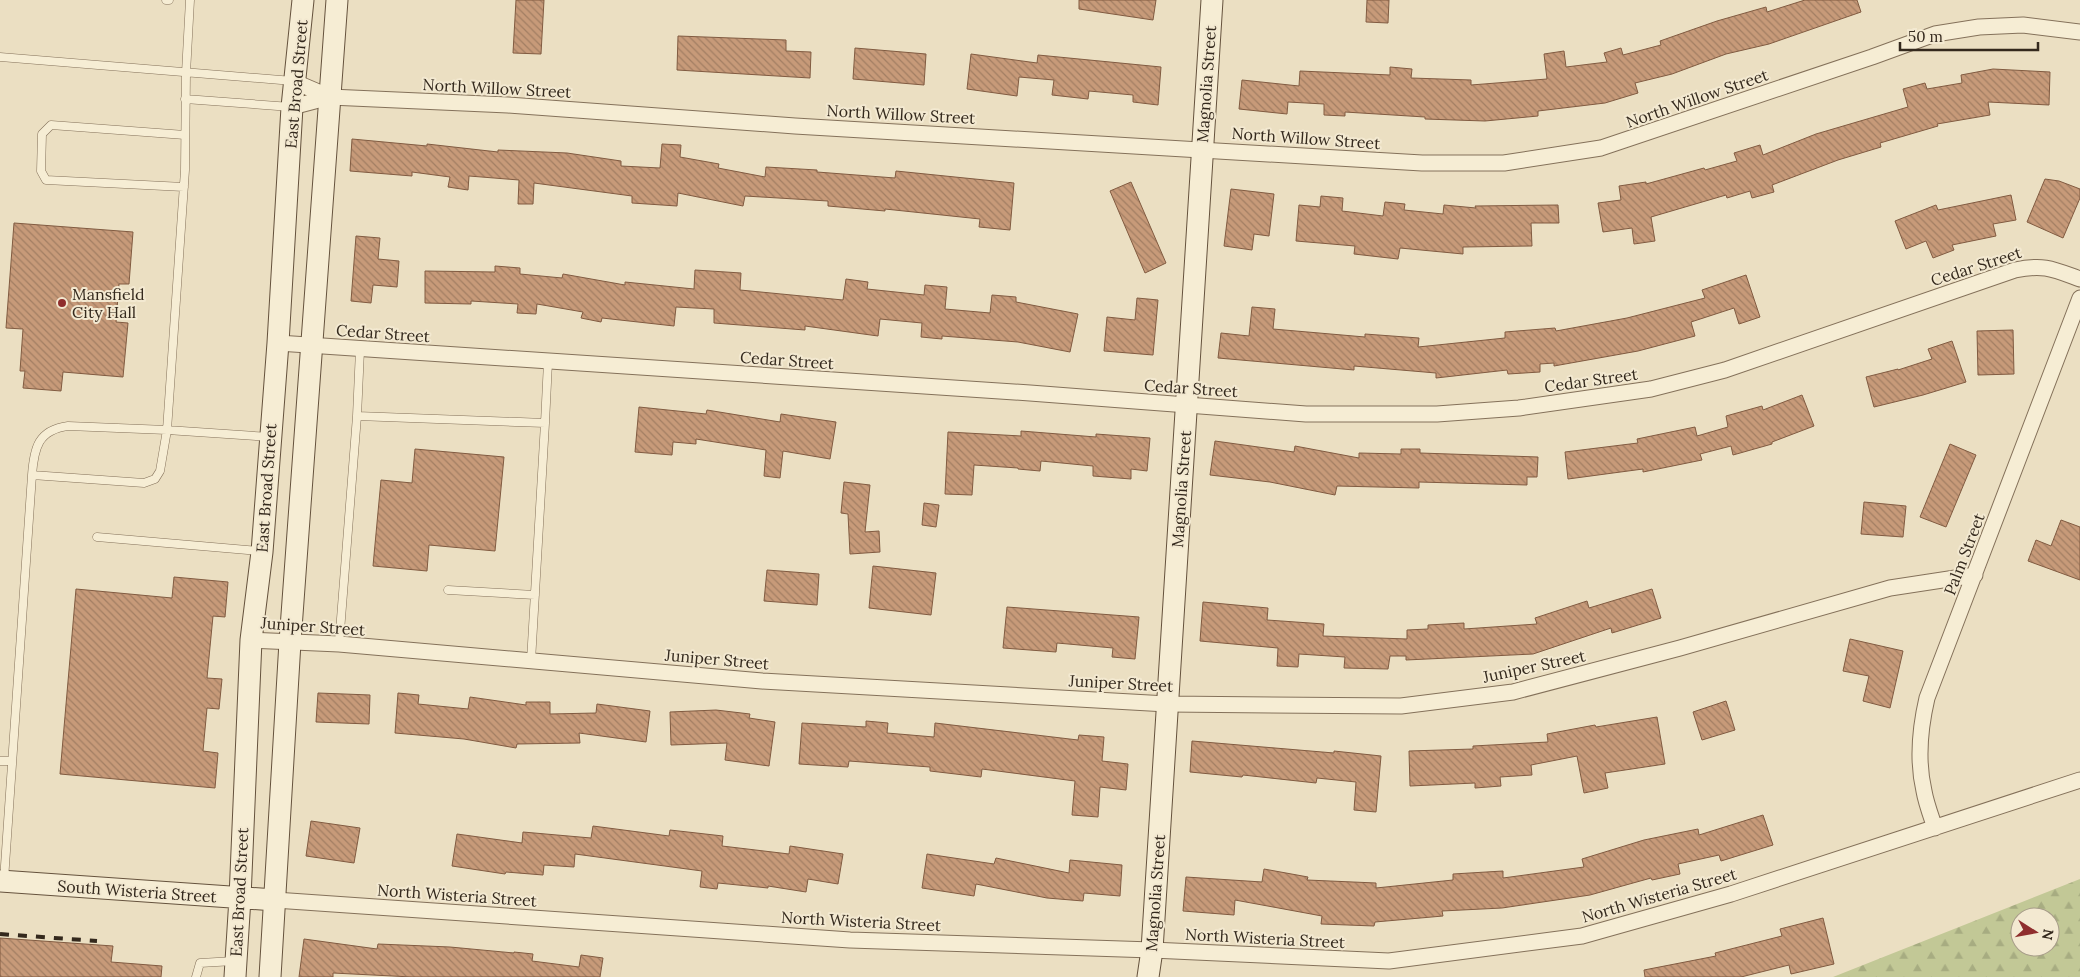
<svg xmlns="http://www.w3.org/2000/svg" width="2080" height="977" viewBox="0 0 2080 977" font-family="Lora,serif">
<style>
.forest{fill:url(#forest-firs);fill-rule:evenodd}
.building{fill:url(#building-back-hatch);stroke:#815b41}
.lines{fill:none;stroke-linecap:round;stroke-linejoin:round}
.lane-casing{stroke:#84715a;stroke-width:9}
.street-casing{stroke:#84715a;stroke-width:17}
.secondary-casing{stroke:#65523d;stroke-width:23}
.lane{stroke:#f6edd4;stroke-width:8}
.street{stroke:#f6edd4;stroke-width:15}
.secondary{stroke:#f6edd4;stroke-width:21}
.rail{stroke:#34291d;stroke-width:4;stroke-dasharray:9 9;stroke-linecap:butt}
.poi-dot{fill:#8f2e2d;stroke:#f3e9d1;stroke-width:2}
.labels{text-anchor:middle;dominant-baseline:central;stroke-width:4;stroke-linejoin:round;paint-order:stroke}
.street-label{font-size:16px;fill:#34291d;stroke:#f3e9d1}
.poi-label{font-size:16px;fill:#34291d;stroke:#f3e9d1;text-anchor:start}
</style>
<defs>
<pattern id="forest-firs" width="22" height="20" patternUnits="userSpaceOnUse" patternTransform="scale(1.25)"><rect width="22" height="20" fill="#c2c896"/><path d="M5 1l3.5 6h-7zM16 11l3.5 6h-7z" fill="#a7ac81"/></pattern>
<pattern id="building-back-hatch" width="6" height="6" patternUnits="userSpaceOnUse" patternTransform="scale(1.25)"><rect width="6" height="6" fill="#c79a79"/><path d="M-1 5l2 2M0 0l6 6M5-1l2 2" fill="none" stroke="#a27e63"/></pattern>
</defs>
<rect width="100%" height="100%" fill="#ebdfc2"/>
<path class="forest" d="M2080 879V977H1833ZM2020 917H2050V947H2020Z"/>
<path class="building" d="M516 0H544L541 54 513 53Z
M1079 0H1156L1153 20 1079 9Z
M1367 0H1389L1388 23 1366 22Z
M1805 0H1857L1861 12 1769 44 1726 54 1672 74 1635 83 1638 93 1605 103 1538 111V116L1485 121 1425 119V117L1345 112V116L1324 115V104L1288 102 1287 114 1239 109 1242 80 1299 86 1300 71 1390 75V67L1412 69 1411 78 1471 80V85L1547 79 1544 54 1564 51 1566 67 1607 62 1604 53 1621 48 1623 55 1661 45 1660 41 1717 21 1766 7 1767 12Z
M678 36 786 40V51L811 52 810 78 677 70Z
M855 48 926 54 924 85 853 79Z
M971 54 1037 63 1038 55 1161 67 1158 105 1133 102V95L1089 91 1088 99 1052 95 1054 80 1019 77 1017 96 967 89Z
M1993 69 2050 72 2049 105 1988 102 1990 115 1937 124 1938 126 1880 143 1881 147 1838 160 1772 185 1774 192 1752 198 1750 191 1727 198 1726 195 1651 217 1655 241 1634 244 1632 228 1603 232 1598 203 1621 200 1619 186 1646 182V184L1704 168 1705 170 1737 161 1734 153 1760 145 1763 155 1816 134 1908 107 1903 89 1925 83 1927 89 1962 83 1961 75Z
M352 139 427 146V144L498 152V150L567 153 621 161V166L660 168 662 144 681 145 680 157 719 164 718 168 765 177 766 167 817 170V172L895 178 896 171 1014 183 1010 230 979 227 980 219 885 209V211L828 206V201L745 196 743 206 678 193 677 206 632 203V196L534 183 533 204H518L519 180 469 176 468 190 448 187 450 177 412 172V176L350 171Z
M2045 179 2059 181 2080 189V198L2063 238 2027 222Z
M1131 182 1166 263 1145 273 1110 191Z
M1231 189 1274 194 1269 236 1254 234 1252 250 1224 246Z
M2011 195 2016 220 1993 224 1996 236 1952 245 1954 250 1933 258 1926 241 1906 249 1895 221 1936 205 1938 210Z
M1321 196 1343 198 1342 211 1383 216 1385 202 1405 204 1404 210 1443 214 1444 205 1476 208 1475 206 1558 205 1559 223H1531L1532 246 1463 247V254L1400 248 1398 259 1354 254 1355 246 1296 241 1299 205 1320 207Z
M14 223 133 232 129 284H119L116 322 128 323 123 377 63 372 61 391 23 388 25 371H20L23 329 6 328Z
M356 236 380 238 378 259 399 261 397 287 373 285 371 303 351 301Z
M495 266 520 268V274L562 278 563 274 625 285V282L694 289 695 270 741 273 740 290 843 300 846 279 868 282 867 289 924 295 925 285 947 287 945 309 990 313 992 295 1016 297V302L1078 314 1070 352 1018 342 942 336V339L921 337 922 323 880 319 878 336 805 326V330L714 323V309L676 307 674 326 602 318 601 322 581 318 583 312 537 304 536 314 517 313 518 304 471 301V304L425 303V271L495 272Z
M1746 275 1760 317 1739 324 1734 308 1691 322 1695 336 1638 351 1554 366V363L1540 364V372L1508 374 1507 370 1436 378V373L1354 366V370L1218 358 1221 333 1249 336 1252 307 1275 309 1273 329 1365 337V334L1419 338 1418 347 1505 338V332L1555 328 1556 331 1627 318 1705 298 1702 290Z
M1137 298 1158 300 1153 355 1104 351 1107 317 1135 320Z
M2013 330 2014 374 1978 375 1977 331Z
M1952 341 1966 382 1923 395 1874 407 1866 377 1898 369V370L1932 359 1928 349Z
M1802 395 1814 426 1772 442V444L1733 455 1731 446 1700 454 1702 460 1643 472V469L1568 479 1565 452 1638 443 1637 439 1695 427 1697 436 1728 427 1726 416 1762 406 1763 410Z
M639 407 706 414 707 410 780 422 781 414 836 422 830 459 783 451 780 478 764 476 766 450 696 439V444L673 442 672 455 635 452Z
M1021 431 1096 437V434L1150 438 1147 471 1131 469V479L1093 476V466L1041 461 1040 471 1018 469V468L974 465 972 495 945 494 948 432 1021 436Z
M1215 441 1294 452 1295 446 1359 458V453L1401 454V449H1420V453L1538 457 1537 477H1527V485L1419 482V488L1337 486 1335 495 1270 482 1210 475Z
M1950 444 1976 455 1946 527 1920 517Z
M415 449 504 457 495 551 429 545 427 571 373 566 381 480 412 483Z
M844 482 870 485 865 532 879 531 880 552 850 554 848 514 841 513Z
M1864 502 1906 506 1903 537 1861 534Z
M924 503 939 505 936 527 922 525Z
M2061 520 2080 527V580L2028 561 2036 540 2051 546Z
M873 566 936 573 931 615 869 608Z
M767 570 819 574 817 605 764 601Z
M174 577 228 582 225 617 213 616 207 678 222 679 219 709 207 708 203 751 218 753 215 788 60 774 76 589 172 598Z
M1652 589 1661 618 1612 633 1611 628 1533 654 1406 660V656H1390L1388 669 1344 668 1345 657 1299 654 1298 667 1277 666 1278 648 1200 641 1203 602 1268 608 1267 620 1324 624 1323 636 1407 639V630L1428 629V625L1464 623V629L1537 624 1535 618 1587 601 1589 608Z
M1007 607 1139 617 1135 659 1112 657 1113 648 1057 643 1056 652 1003 648Z
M1850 639 1903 651 1890 708 1863 701 1869 676 1843 671Z
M318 693 370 695 369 724 316 722Z
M398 693 419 695 418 704 468 709 470 697 526 705V702H550V714L596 713 597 704 650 711 646 742 579 733 580 743 517 744 516 748 464 739 395 733Z
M1726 701 1735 730 1702 740 1693 712Z
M716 710 750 714 749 718 775 722 769 766 725 760 727 743 671 745 670 712Z
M1657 717 1665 764 1605 773 1608 788 1584 793 1577 756 1531 765 1532 775 1500 777 1501 786 1475 788V783L1410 786 1409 751 1473 749V746L1548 742 1547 734 1595 725 1596 727Z
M866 721 888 723 887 733 934 737 935 723 1078 740 1079 735 1104 737 1102 761 1128 764 1126 790 1100 787 1098 817 1072 815 1075 781 982 769 981 777 930 771V767L849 761 848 767 799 764 802 723 866 727Z
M1192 741 1334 753V751L1381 756 1376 812 1354 810 1356 782 1317 778 1316 783 1243 775 1242 777 1190 772Z
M1763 815 1773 845 1721 861 1719 855 1678 864 1680 874 1652 880 1651 878 1590 895 1502 908 1442 911 1443 916 1375 922 1374 926 1321 924 1322 916 1235 900 1234 915 1183 911 1186 877 1262 882 1264 869 1308 877 1307 880 1376 883V888L1453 880V874L1503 871V878L1584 867 1582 859 1644 840 1698 829 1699 835Z
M311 821 360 828 354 863 306 856Z
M593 826 669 836 670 830 723 836 722 846 789 854 790 846 843 854 838 884 808 879 806 892 768 886V888L718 883 717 889 700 887 702 871 575 854 574 867 544 865 543 875 506 872 505 874 452 866 457 834 522 843 523 832 591 838Z
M927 854 994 864 996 858 1069 873 1070 860 1122 865 1120 896 1084 893 1083 901 1047 898 976 884 974 896 922 888Z
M1823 918 1834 964 1791 974 1789 965 1741 977H1645L1644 970 1716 956 1715 953 1782 936 1780 929Z
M0 938 113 946 111 962 162 966 161 977H0Z
M304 939 377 949 378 944 450 947 514 953V952L533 954 532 961 579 967 581 955 603 958 600 977H412L333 973V977H299Z"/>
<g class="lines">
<defs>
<path id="lane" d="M166 0H169
M190 0 186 73 185 170 167 430 270 437
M0 57 293 81
M185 99 291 107
M184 187 46 180 41 171 42 134 51 125 185 135
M360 350 357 416 545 423 548 362
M97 537 260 551
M448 590 535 595
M339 644 357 416
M531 661 545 423
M0 761H11
M4 880 32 475 144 483 155 479 160 471 167 430 68 426C38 430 34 448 32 475
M196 977 200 963 234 961"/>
<path id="street" d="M295 82 330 97
M292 107 330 97 508 105 795 126 1422 163H1504L1601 148 1872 57 1935 34 1979 27 2023 25 2080 32
M278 343 1030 393 1306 414H1437L1519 408 1651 389 1725 370 2015 270C2044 264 2053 269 2080 279
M251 640 339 644 762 681 1167 704 1401 706 1513 692 1680 648 1890 588 1975 575
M1935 828C1931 816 1926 803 1924 791 1917 761 1920 728 1927 698L2080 298
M275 900 850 940 1152 950 1389 961 1582 936 1731 894 2080 780"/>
<path id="secondary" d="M0 881 275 900
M235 977 240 898 251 640 262 552 278 343 292 107 303 0
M270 977 290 642 337 0
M1148 977 1152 950 1212 0"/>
</defs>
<use href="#lane" class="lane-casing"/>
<use href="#street" class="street-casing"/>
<use href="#secondary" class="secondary-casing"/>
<use href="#lane" class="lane"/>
<use href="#street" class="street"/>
<use href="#secondary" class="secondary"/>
<path class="rail" d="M0 934 97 941"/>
</g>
<circle class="poi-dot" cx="62" cy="303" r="5"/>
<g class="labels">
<g class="street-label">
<text transform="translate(296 84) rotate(-85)">East Broad Street</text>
<text transform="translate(1206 84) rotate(-86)">Magnolia Street</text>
<text transform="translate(497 88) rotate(3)">North Willow Street</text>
<text transform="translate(1697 98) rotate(-19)">North Willow Street</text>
<text transform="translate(901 114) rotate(3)">North Willow Street</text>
<text transform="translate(1306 138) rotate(4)">North Willow Street</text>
<text transform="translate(1976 266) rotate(-18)">Cedar Street</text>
<text transform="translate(383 333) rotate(4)">Cedar Street</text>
<text transform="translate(787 360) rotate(4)">Cedar Street</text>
<text transform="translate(1591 380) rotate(-8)">Cedar Street</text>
<text transform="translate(1191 388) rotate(4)">Cedar Street</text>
<text transform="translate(266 488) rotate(-86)">East Broad Street</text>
<text transform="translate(1181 489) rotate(-86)">Magnolia Street</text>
<text transform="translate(1964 554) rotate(-69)">Palm Street</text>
<text transform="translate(313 626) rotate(4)">Juniper Street</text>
<text transform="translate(717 659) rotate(5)">Juniper Street</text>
<text transform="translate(1534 666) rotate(-12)">Juniper Street</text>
<text transform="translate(1121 683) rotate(3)">Juniper Street</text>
<text transform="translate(137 891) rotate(4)">South Wisteria Street</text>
<text transform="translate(239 892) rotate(-87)">East Broad Street</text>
<text transform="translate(1155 893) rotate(-86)">Magnolia Street</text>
<text transform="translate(457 895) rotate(4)">North Wisteria Street</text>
<text transform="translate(1659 895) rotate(-16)">North Wisteria Street</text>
<text transform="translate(861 921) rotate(3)">North Wisteria Street</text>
<text transform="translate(1265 938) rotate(3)">North Wisteria Street</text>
</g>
<g class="poi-label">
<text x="72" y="294">Mansfield<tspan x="72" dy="18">City Hall</tspan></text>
</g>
</g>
<g transform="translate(2035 932) rotate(101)"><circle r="24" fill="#f3e9d1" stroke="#a79c89"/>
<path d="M0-4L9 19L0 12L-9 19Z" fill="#8f2e2d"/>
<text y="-8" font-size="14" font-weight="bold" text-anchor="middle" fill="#34291d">N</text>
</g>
<path d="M1900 42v8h138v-8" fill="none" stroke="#34291d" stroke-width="2.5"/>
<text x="1908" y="42" font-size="15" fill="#34291d" stroke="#f3e9d1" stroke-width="4" paint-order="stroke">50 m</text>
</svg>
